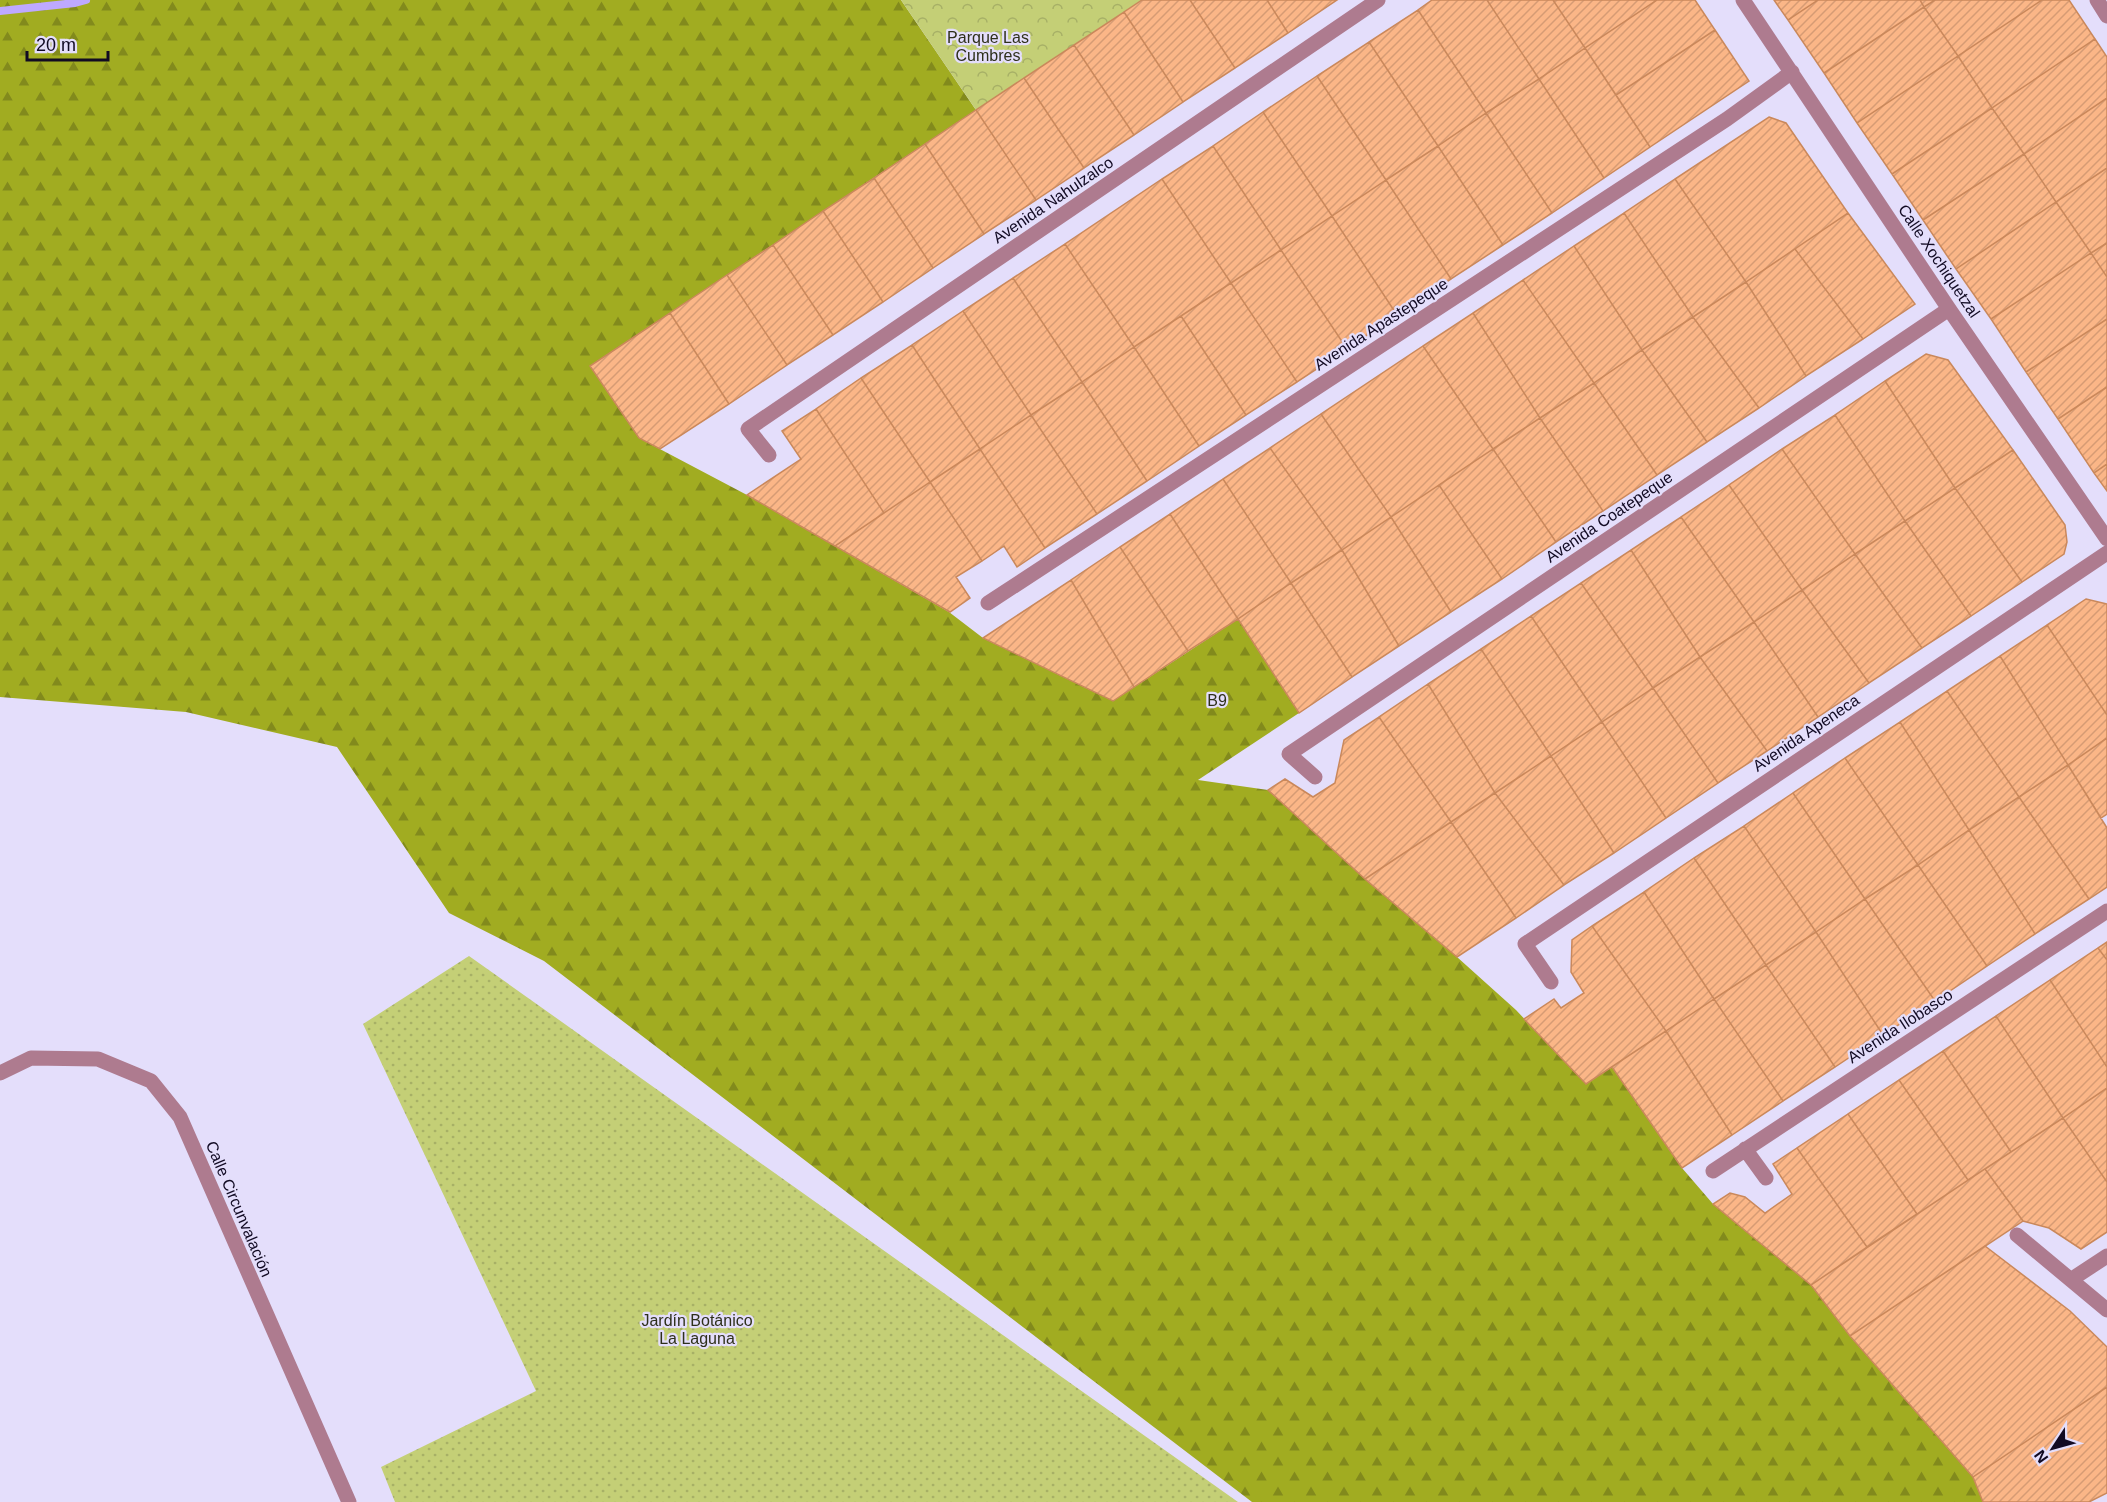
<svg xmlns="http://www.w3.org/2000/svg" width="2107" height="1502" viewBox="0 0 2107 1502" font-family="Arial,sans-serif">
<style>
.forest{fill:url(#forest-firs)}
.park{fill:url(#park-crowns)}
.garden{fill:url(#garden-dots)}
.lines{fill:none;stroke-linecap:round;stroke-linejoin:round}
.stream{stroke:#bea9ff;stroke-width:8}
.building{fill:url(#building-hatch);stroke:#ca885b;stroke-width:1.5}
.minor{stroke:#ae7b8f;stroke-width:15}
.labels{text-anchor:middle;dominant-baseline:central;stroke-width:4.5;stroke-linejoin:round;paint-order:stroke}
.park-label{font-size:16px;fill:#2e301b;stroke:#e4defb}
.street-label{font-size:16px;fill:#110a23;stroke:#e4defb}
</style>
<defs>
<pattern id="forest-firs" width="22" height="20" patternUnits="userSpaceOnUse" patternTransform="scale(1.5)"><rect width="22" height="20" fill="#a1ac21"/><path d="M5 1l3.5 6h-7zM16 11l3.5 6h-7z" fill="#828a1c"/></pattern>
<pattern id="park-crowns" width="20" height="18" patternUnits="userSpaceOnUse" patternTransform="scale(1.5)"><rect width="20" height="18" fill="#c4cf76"/><path d="M2 6a3 3 0 1 1 6 0M12 15a3 3 0 1 1 6 0" fill="none" stroke="#a7b066"/></pattern>
<pattern id="garden-dots" width="8" height="8" patternUnits="userSpaceOnUse" patternTransform="scale(1.5)"><rect width="8" height="8" fill="#c4cf76"/><path d="M2 2h.1M6 6h.1" fill="none" stroke="#a7b066" stroke-width="1.8" stroke-linecap="round"/></pattern>
<pattern id="building-hatch" width="6" height="6" patternUnits="userSpaceOnUse" patternTransform="scale(1.5)"><rect width="6" height="6" fill="#fbb687"/><path d="M-1 1l2-2M0 6l6-6M5 7l2-2" fill="none" stroke="#d69b74"/></pattern>
</defs>
<rect width="100%" height="100%" fill="#e4defb"/>
<path class="forest" d="M0 0H901L976 110 590 366 639 438 747 495 949 612 983 638 1113 701 1238 619 1299 713 1198 780 1268 790 1365 879 1457 957 1516 1010 1586 1084 1612 1067 1682 1168 1713 1204 1811 1285 1850 1336 1973 1477 1983 1502H1252L544 961 449 913 337 747 186 712 0 697Z"/>
<path class="park" d="M901 0H1142L976 110Z"/>
<path class="garden" d="M469 956 1238 1502H395L381 1467 536 1391 363 1024Z"/>
<g class="lines">
<path class="stream" d="M0 11 75 3 86 0"/>
</g>
<path class="building" d="M1142 0H1190L1235 68 1183 102 1124 12Z
M1190 0H1267L1288 33 1235 68Z
M1267 0H1337L1288 33Z
M1432 0H1487L1539 79 1486 113 1418 10Z
M1487 0H1553L1585 48 1539 79Z
M1553 0H1657L1585 48Z
M1657 0H1695L1715 30 1616 95 1585 48Z
M1774 0H1818L1788 20Z
M1818 0H1920L1924 7 1824 73 1788 20Z
M1920 0H1935L1924 7Z
M1935 0H2042L1958 56 1924 7Z
M2042 0H2069L2095 39 1992 108 1958 56Z
M1924 7 1958 56 1857 123 1824 73Z
M1418 10 1486 113 1438 146 1369 42Z
M1124 12 1183 102 1134 135 1074 45Z
M1715 30 1749 81 1650 147 1616 95Z
M2095 39 2107 57V98L2024 154 1992 108Z
M1369 42 1438 146 1386 180 1317 76Z
M1074 45 1134 135 1084 168 1024 78Z
M1585 48 1650 147 1604 178 1539 79Z
M1958 56 1992 108 1892 174 1857 123Z
M1317 76 1386 180 1332 216 1263 112Z
M1024 78 1084 168 1036 200 976 110Z
M1539 79 1604 178 1552 213 1486 113Z
M2107 98V168L2056 202 2024 154Z
M1992 108 2024 154 1923 220 1892 174Z
M976 110 1036 200 984 234 925 144Z
M1263 112 1332 216 1281 250 1213 146Z
M1486 113 1552 213 1503 245 1438 146Z
M1769 117 1786 123 1848 213 1746 282 1675 179Z
M925 144 984 234 933 268 874 178Z
M1213 146 1281 250 1231 283 1162 179Z
M1438 146 1503 245 1451 279 1386 180Z
M2024 154 2056 202 1956 269 1923 220Z
M2107 168V243L2091 253 2056 202Z
M874 178 933 268 883 302 823 211Z
M1162 179 1231 283 1134 347 1065 244Z
M1675 179 1746 282 1693 317 1624 213Z
M1386 180 1451 279 1397 315 1332 216Z
M2056 202 2091 253 1991 319 1956 269Z
M823 211 883 302 833 335 773 245Z
M1624 213 1693 317 1642 350 1574 246Z
M1848 213 1915 304 1863 339 1795 249Z
M1332 216 1397 315 1347 349 1281 250Z
M2107 243V277L2091 253Z
M1065 244 1134 347 1082 382 1013 278Z
M773 245 833 335 787 365 727 275Z
M1574 246 1642 350 1594 383 1523 280Z
M1795 249 1863 339 1806 376 1746 282Z
M1281 250 1347 349 1297 382 1231 283Z
M2091 253 2107 277V319L2026 372 1991 319Z
M727 275 787 365 729 404 670 313Z
M1013 278 1082 382 1031 415 963 311Z
M1523 280 1594 383 1540 418 1473 313Z
M1746 282 1806 376 1759 408 1693 317Z
M1231 283 1297 382 1246 415 1181 316Z
M963 311 1031 415 980 449 912 345Z
M670 313 729 404 660 449 639 438 590 366Z
M1473 313 1540 418 1493 449 1423 346Z
M1181 316 1246 415 1199 446 1134 347Z
M1693 317 1759 408 1707 442 1642 350Z
M2107 319V387L2058 419 2026 372Z
M912 345 980 449 930 482 861 378Z
M1423 346 1493 449 1391 517 1321 414Z
M1134 347 1199 446 1147 481 1082 382Z
M1642 350 1707 442 1657 475 1594 383Z
M1926 354 1948 360 2013 450 1955 488 1885 381Z
M861 378 930 482 884 513 816 409Z
M1885 381 1955 488 1905 521 1835 415Z
M1082 382 1147 481 1097 514 1031 415Z
M1594 383 1657 475 1603 511 1540 418Z
M2107 387V464L2094 473 2058 419Z
M816 409 884 513 835 546 747 495 801 459 782 431Z
M1321 414 1391 517 1342 550 1270 448Z
M1031 415 1097 514 1045 548 980 449Z
M1835 415 1905 521 1855 554 1782 449Z
M1540 418 1603 511 1556 542 1493 449Z
M1270 448 1342 550 1291 583 1223 479Z
M980 449 1045 548 1017 567 1004 546 982 561 930 482Z
M1493 449 1556 542 1502 579 1439 485Z
M1782 449 1855 554 1802 590 1729 485Z
M2013 450 2065 525 2067 542 2064 554 2022 582 1955 488Z
M2107 464V491L2094 473Z
M1223 479 1291 583 1238 619 1170 514Z
M930 482 982 561 956 577 970 598 950 612 835 546Z
M1439 485 1502 579 1451 612 1391 517Z
M1729 485 1802 590 1754 622 1681 517Z
M1955 488 2022 582 1971 616 1905 521Z
M1170 514 1238 619 1188 651 1120 547Z
M1391 517 1451 612 1399 646 1342 550Z
M1681 517 1754 622 1700 657 1631 550Z
M1905 521 1971 616 1922 648 1855 554Z
M1120 547 1188 651 1134 687 1071 580Z
M1342 550 1399 646 1352 677 1291 583Z
M1631 550 1700 657 1653 688 1581 583Z
M1855 554 1922 648 1869 683 1802 590Z
M1071 580 1134 687 1113 701 983 638Z
M1291 583 1352 677 1299 713 1238 619Z
M1581 583 1653 688 1602 722 1531 616Z
M1802 590 1869 683 1818 717 1754 622Z
M2086 599 2107 604V715L2047 625Z
M1531 616 1602 722 1551 756 1481 649Z
M1754 622 1818 717 1767 751 1700 657Z
M2047 625 2107 715V738L2068 765 2000 656Z
M1481 649 1551 756 1495 793 1428 684Z
M2000 656 2068 765 2019 797 1947 691Z
M1700 657 1767 751 1718 783 1653 688Z
M1428 684 1495 793 1451 822 1379 717Z
M1653 688 1718 783 1666 818 1602 722Z
M1947 691 2019 797 1969 830 1900 722Z
M1379 717 1451 822 1365 879 1268 790 1285 779 1313 797 1335 783 1344 740Z
M1602 722 1666 818 1614 853 1551 756Z
M1900 722 1969 830 1918 865 1845 758Z
M2107 738V814L2101 818 2068 765Z
M1551 756 1614 853 1564 885 1495 793Z
M1845 758 1918 865 1865 899 1793 793Z
M2068 765 2107 828V887L2089 899 2019 797Z
M1495 793 1564 885 1516 918 1451 822Z
M1793 793 1865 899 1816 932 1744 826Z
M2019 797 2089 899 2035 934 1969 830Z
M1451 822 1516 918 1457 957 1365 879Z
M1744 826 1816 932 1766 965 1694 858Z
M1969 830 2035 934 1987 966 1918 865Z
M1694 858 1766 965 1714 999 1644 892Z
M1918 865 1987 966 1935 1001 1865 899Z
M1644 892 1714 999 1666 1031 1592 926Z
M1865 899 1935 1001 1883 1035 1816 932Z
M1592 926 1666 1031 1586 1084 1524 1019 1554 999 1561 1008 1584 993 1571 972 1572 940Z
M1816 932 1883 1035 1835 1067 1766 965Z
M2107 942V960L2098 948Z
M2098 948 2107 960V1067L2050 980Z
M1766 965 1835 1067 1783 1101 1714 999Z
M2050 980 2107 1067V1088L2063 1118 1996 1016Z
M1714 999 1783 1101 1732 1135 1666 1031Z
M1996 1016 2063 1118 2011 1152 1943 1051Z
M1666 1031 1732 1135 1682 1168 1612 1067Z
M1943 1051 2011 1152 1968 1180 1899 1080Z
M1899 1080 1968 1180 1917 1214 1848 1114Z
M2107 1088V1182L2063 1118Z
M1848 1114 1917 1214 1867 1247 1797 1148Z
M2063 1118 2107 1182V1232L2081 1249 2049 1228 2023 1221 1985 1169Z
M1797 1148 1867 1247 1811 1285 1713 1204 1730 1193 1745 1197 1765 1213 1792 1194 1773 1164Z
M1985 1169 2023 1221 1850 1336 1811 1285Z
M1985 1246 2070 1311 2107 1347V1387L1973 1477 1850 1336Z
M2107 1387V1493L2089 1502H1983L1973 1477Z"/>
<g class="lines">
<path class="minor" d="M1743 0 1949 309 2107 539
M2097 0 2107 16
M769 455 748 429 1378 0
M988 603 1727 119 1792 72
M1315 777 1289 754 1949 309
M1551 982 1525 944 2107 553
M0 1073 31 1058 98 1059 151 1081 180 1117 349 1502
M1745 1149 1766 1178
M1713 1171 2107 911
M2017 1235 2107 1310
M2072 1279 2107 1256"/>
</g>
<g class="labels">
<g class="park-label">
<text x="988" y="37">Parque Las<tspan x="988" dy="18">Cumbres</tspan></text>
<text x="1217" y="700">B9</text>
<text x="697" y="1320">Jardín Botánico<tspan x="697" dy="18">La Laguna</tspan></text>
</g>
<g class="street-label">
<text transform="translate(1053 200) rotate(-34)">Avenida Nahulzalco</text>
<text transform="translate(1939 261) rotate(56)">Calle Xochiquetzal</text>
<text transform="translate(1381 324) rotate(-33)">Avenida Apastepeque</text>
<text transform="translate(1609 517) rotate(-34)">Avenida Coatepeque</text>
<text transform="translate(1806 733) rotate(-34)">Avenida Apeneca</text>
<text transform="translate(1900 1026) rotate(-33)">Avenida Ilobasco</text>
<text transform="translate(239 1209) rotate(67)">Calle Circunvalación</text>
</g>
</g>
<g transform="translate(2053 1448) rotate(234)" stroke="#e4defb" stroke-width="4.5" paint-order="stroke">
<path d="M0-4.5L10 22L0 15L-10 22Z" fill="#110a23"/>
<text y="-9" font-size="16" font-weight="bold" text-anchor="middle" fill="#110a23">N</text>
</g>
<path d="M27 51v9h81v-9" fill="none" stroke="#110a23" stroke-width="3"/>
<text x="36" y="51" font-size="18" fill="#110a23" stroke="#e4defb" stroke-width="4.5" paint-order="stroke">20 m</text>
</svg>
